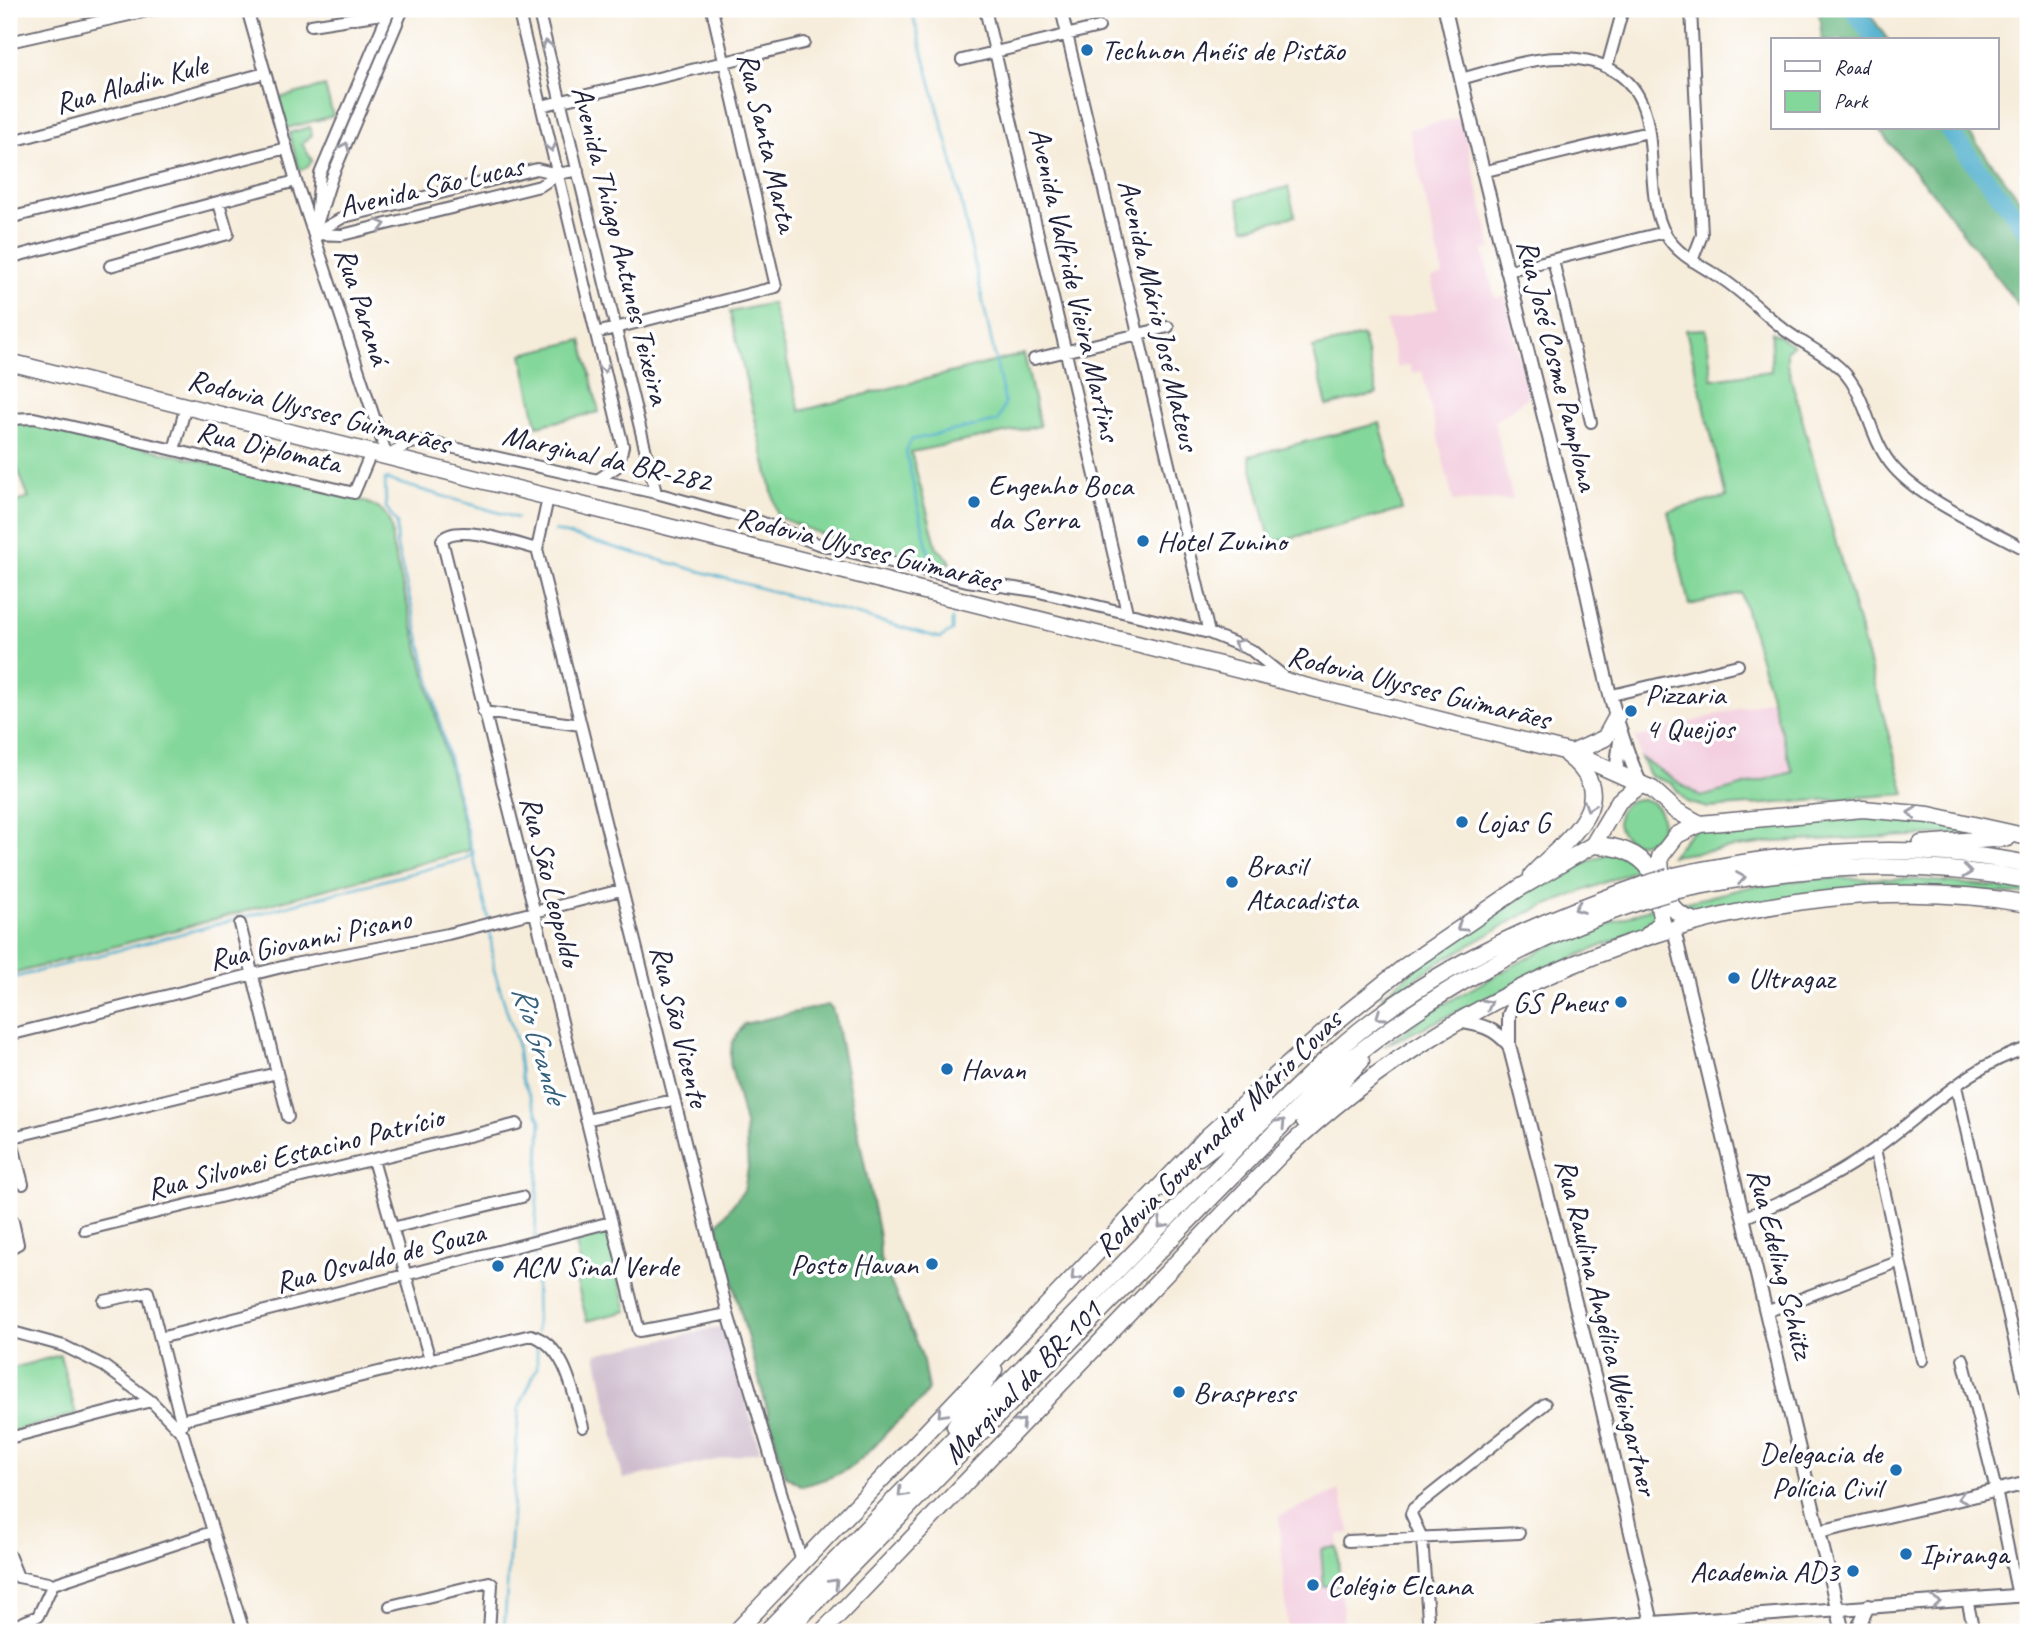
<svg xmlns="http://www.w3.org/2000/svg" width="2037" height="1641" viewBox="0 0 2037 1641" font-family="Caveat,sans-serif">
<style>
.built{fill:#f3cfdf}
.industrial{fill:#cfbdce}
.green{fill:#83d79a;stroke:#527c6a;stroke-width:2}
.forest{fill:#6ab882;stroke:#466d5e;stroke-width:2}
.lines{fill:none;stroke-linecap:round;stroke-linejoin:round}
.stream{stroke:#4eaecc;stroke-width:2.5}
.river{stroke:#4eaecc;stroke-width:18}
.minor-casing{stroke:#6c6973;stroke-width:14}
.major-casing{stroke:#6c6973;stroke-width:16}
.highway-casing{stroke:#6c6973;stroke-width:19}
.minor{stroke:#fff;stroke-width:10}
.major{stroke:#fff;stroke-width:12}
.highway{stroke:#fff;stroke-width:16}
.highway-bridge-casing{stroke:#6c6973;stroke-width:19;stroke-linecap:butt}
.highway-bridge{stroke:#fff;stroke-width:16}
.oneway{stroke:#9c9ca7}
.poi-dot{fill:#1f6fb2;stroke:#fff;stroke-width:2.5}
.labels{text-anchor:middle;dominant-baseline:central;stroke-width:7;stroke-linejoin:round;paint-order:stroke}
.poi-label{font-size:30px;fill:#22223b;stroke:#fff;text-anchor:start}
.street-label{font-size:30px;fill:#22223b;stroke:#fff}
.water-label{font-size:32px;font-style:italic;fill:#36617c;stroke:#fff}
</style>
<rect width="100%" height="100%" fill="#fff"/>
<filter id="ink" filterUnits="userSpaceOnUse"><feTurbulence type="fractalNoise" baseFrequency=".0143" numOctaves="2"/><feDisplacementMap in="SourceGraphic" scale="14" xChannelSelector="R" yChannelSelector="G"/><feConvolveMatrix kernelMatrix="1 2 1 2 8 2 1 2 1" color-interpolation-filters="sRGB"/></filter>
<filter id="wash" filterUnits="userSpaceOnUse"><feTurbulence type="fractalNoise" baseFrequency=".00686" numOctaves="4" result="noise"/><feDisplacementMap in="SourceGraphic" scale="28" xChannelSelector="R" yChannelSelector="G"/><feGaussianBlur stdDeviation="1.57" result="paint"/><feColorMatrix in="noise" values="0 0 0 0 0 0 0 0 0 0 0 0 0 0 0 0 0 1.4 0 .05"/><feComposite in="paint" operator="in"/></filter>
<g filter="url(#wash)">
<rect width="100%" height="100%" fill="#f6ecda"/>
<path class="built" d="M1461 117 1492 248 1483 251 1495 298 1505 296 1528 397 1494 422 1513 500 1453 501 1422 371 1412 373 1410 365 1397 368 1386 321 1438 309 1431 278 1443 275 1409 129Z
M1772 699 1793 773 1701 797 1641 758 1635 738Z
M1339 1490 1351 1533 1340 1534 1338 1544 1344 1626 1288 1630 1279 1516Z"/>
<path class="industrial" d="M724 1326 760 1451 623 1479 596 1354Z"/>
<path class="green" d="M325 86 333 116 287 128 279 98Z
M310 127 312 135 302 144 312 160 308 167 299 170 289 133Z
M1288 187 1295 216 1245 228 1238 199Z
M772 303 800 411 1024 354 1040 426 911 452 937 548 950 560V563L936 564 823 535 778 517 730 312Z
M1706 329 1712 379 1771 371 1772 332 1793 345 1787 350V364L1905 794 1708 808 1687 802 1672 784 1649 775 1641 758 1701 797 1793 772 1741 593 1689 605 1668 511 1726 497 1686 330Z
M1363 336 1377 394 1327 406 1313 348Z
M582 340 599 412 537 426 522 354Z
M33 422 352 496C381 509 393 510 392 544L470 850 9 975V504L29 498 9 447V424Z
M1380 423 1402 510 1271 543 1249 456Z
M1618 821a22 22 0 1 1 44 0a22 22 0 1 1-44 0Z
M1845 815 1924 822 1979 833 1774 842 1671 856 1688 835 1700 827Z
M1613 851 1644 867 1525 914 1438 963 1385 1000 1382 996 1424 962 1553 876Z
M1819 878 1909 879 2024 889 2028 894 1879 890 1688 915 1679 904 1749 887Z
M1657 906 1659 923 1577 956 1384 1046 1433 1010 1549 946Z
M606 1228 627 1311 587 1321 576 1280 584 1278 574 1236Z
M60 1355 76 1414 9 1432V1369Z
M1337 1547 1340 1585 1324 1586 1321 1549Z"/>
<path class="forest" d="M1799 9H1866L1888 40H1822L1819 12Z
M1877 128H1965L2028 210V318L1936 197Z
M828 1005 832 1008 836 1022 879 1236 880 1257 922 1356 928 1390C918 1407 903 1416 889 1430 856 1465 852 1473 802 1486L785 1475 717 1225 744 1190 748 1168 745 1124 730 1063 732 1043 744 1024Z"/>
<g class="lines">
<path class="stream" d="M911 9 952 160 1005 403 998 421 911 440 906 452 929 555
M555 531 940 638 952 631V619
M489 921 396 543 397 524 386 507 385 479 517 518
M490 928 494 970 517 1043 521 1077 541 1121 535 1238
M9 979 465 859 474 852
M535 1244 537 1332
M504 1632 519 1408 537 1368V1342"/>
<path class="river" d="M1853 9 1875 40
M1947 128 2028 232"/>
</g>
</g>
<g filter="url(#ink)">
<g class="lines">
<defs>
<path id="minor" d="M247 9 296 181 387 456 410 443 423 441 656 493 758 521 818 544 967 581 1035 591 1209 633 1251 650 1287 679
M518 9 623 446 618 466 599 479
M538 9 656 493
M985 9 1127 612
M1061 9 1209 633
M1691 9 1702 235 1692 261
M311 25 388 13
M9 42 156 9
M962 60 1099 27
M1607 67 1623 9
M1461 79C1510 66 1573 41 1620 75 1668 110 1639 189 1666 235 1679 257 1703 266 1724 280 1746 295 1764 314 1786 331 1801 342 1819 351 1834 363 1867 388 1866 432 1890 463 1916 498 1989 529 2028 551
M541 106 804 43
M9 142 265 73
M1482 172 1648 132
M9 218 287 148
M316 219 320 174 390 9
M314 234 344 217 537 169 558 174 578 170
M314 234 342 235 540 186 558 174
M314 234 332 177 403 9
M9 258 296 181
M1553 260 1591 422
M110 266 228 234 219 203
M1506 271 1665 232
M596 333 776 287 712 9
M1034 359 1168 327
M9 419 34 418 174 450 186 406
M174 450 354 493 371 453
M548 498 537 549 728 1314 802 1562
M537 549C517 544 456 522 442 540L639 1331 728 1314
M1612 695 1738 665
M483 712 581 725
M240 924 288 1117
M9 1035 294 964 448 934 621 890
M1956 1086 2028 1401
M586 1120 673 1100
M9 1130 23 1184
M9 1138 277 1073
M1875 1149 1922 1360
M373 1160 430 1360
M1743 1218C1791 1199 1834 1178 1876 1148 1925 1113 1969 1065 2028 1048
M392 1228 522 1197
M85 1230 517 1124
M9 1249 18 1244 13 1221
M104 1301 148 1292 182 1425
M1766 1312 1900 1261
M9 1331 64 1346 104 1366 151 1401 183 1434 244 1632
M160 1338 611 1222
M1963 1359 1996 1490 2018 1596
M181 1420 531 1335C567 1346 573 1394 583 1427
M9 1438 151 1401
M1348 1541 1519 1533
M9 1555 18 1577 53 1584
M1967 1599 1974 1632
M390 1606 489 1582 492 1584 489 1632
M9 1628 38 1616 53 1584 212 1532
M1429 1632 1422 1538 1411 1514 1413 1509 1545 1404"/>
<path id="major" d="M1445 9C1484 183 1529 356 1572 529 1594 614 1605 705 1641 785
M1616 772 1621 733
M1674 930 1843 1632
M1520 989 1509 1015V1045L1600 1399 1652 1623
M1458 1021C1481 1025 1493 1027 1509 1045
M1819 1532 2028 1483
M1533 1632 2028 1595
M1856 1632 1868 1606"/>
<path id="highway" d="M9 362 1572 753 1652 789 1675 810 1700 824
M1572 753 1605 738 1617 716
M1921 844 2007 838
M1593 845C1616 846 1638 851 1651 871
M1532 875C1566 839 1626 800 1567 755
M1669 877C1786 851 1910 841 2028 864
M1674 891C1792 866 1909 858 2028 880
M1697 921C1666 916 1661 886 1660 857L1677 835 1700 824 1863 809 1929 815 2028 837
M1648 935 1662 922 1656 892
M1304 1120 1361 1061
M1199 1157 1262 1110
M955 1426 994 1370
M736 1632 1208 1136 1337 1021 1407 965 1518 889 1593 845 1619 801 1641 785
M766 1632 1258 1125C1295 1089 1331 1052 1372 1021 1454 959 1547 918 1643 885
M786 1632 1332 1074C1430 993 1527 939 1647 899
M822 1632 1280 1155C1469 973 1765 858 2028 904"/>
</defs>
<use href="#minor" class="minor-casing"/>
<use href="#major" class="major-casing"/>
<use href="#highway" class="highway-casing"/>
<use href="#minor" class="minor"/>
<use href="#major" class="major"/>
<use href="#highway" class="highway"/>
<defs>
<path id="highway-bridge" d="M1643 885 1669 877
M1647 899 1674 891"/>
</defs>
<use href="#highway-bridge" class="highway-bridge-casing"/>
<use href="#highway-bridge" class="highway-bridge"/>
</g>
<defs><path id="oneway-chevron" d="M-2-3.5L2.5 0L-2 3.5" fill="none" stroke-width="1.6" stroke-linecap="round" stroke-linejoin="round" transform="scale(1.75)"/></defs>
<g class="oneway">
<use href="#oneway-chevron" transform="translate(547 45) rotate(-104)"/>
<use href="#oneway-chevron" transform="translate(345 147) rotate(-67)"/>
<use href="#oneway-chevron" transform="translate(551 147) rotate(76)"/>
<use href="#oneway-chevron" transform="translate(381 225) rotate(-14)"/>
<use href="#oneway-chevron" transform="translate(604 368) rotate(77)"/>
<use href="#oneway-chevron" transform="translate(1238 644) rotate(-155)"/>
<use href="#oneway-chevron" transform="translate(1589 806) rotate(108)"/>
<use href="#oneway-chevron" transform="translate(1912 813) rotate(-173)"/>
<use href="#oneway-chevron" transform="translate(1967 872) rotate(6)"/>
<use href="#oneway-chevron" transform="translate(1741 878) rotate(-10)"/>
<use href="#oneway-chevron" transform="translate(1579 908) rotate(159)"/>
<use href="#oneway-chevron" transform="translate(1461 927) rotate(146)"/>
<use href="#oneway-chevron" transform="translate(1488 1004) rotate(-28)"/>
<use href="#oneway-chevron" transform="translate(1380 1016) rotate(145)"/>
<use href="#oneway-chevron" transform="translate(1281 1123) rotate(-46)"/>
<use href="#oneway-chevron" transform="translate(1162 1224) rotate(134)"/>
<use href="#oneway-chevron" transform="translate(1075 1276) rotate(134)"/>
<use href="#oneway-chevron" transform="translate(942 1413) rotate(134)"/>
<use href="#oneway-chevron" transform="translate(1021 1423) rotate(-46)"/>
<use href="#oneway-chevron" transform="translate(902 1493) rotate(134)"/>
<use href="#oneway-chevron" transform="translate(1962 1498) rotate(166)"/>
<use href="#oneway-chevron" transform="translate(834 1583) rotate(-46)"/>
<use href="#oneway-chevron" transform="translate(1936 1602) rotate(-5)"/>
</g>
</g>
<g class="poi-dot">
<circle cx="1087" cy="50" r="7"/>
<circle cx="974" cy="502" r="7"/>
<circle cx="1143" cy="541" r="7"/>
<circle cx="1631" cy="711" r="7"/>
<circle cx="1462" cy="822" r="7"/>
<circle cx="1232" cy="882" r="7"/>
<circle cx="1734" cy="978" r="7"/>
<circle cx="1621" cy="1002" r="7"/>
<circle cx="947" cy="1069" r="7"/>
<circle cx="932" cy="1264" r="7"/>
<circle cx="498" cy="1266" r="7"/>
<circle cx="1179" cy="1392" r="7"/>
<circle cx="1896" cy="1470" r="7"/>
<circle cx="1906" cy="1554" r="7"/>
<circle cx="1853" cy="1571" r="7"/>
<circle cx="1313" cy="1585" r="7"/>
</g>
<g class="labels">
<g class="poi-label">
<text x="1101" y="50">Technon Anéis de Pistão</text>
<text x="988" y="485">Engenho Boca<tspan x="988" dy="34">da Serra</tspan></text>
<text x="1157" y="541">Hotel Zunino</text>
<text x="1645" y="694">Pizzaria<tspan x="1645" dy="34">4 Queijos</tspan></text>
<text x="1476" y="822">Lojas G</text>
<text x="1246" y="865">Brasil<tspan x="1246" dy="34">Atacadista</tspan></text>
<text x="1748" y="978">Ultragaz</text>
<text x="1607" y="1002" text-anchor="end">GS Pneus</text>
<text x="961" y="1069">Havan</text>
<text x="918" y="1264" text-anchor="end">Posto Havan</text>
<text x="512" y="1266">ACN Sinal Verde</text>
<text x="1193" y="1392">Braspress</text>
<text x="1882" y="1453" text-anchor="end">Delegacia de<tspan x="1882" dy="34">Polícia Civil</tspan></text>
<text x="1920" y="1554">Ipiranga</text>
<text x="1839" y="1571" text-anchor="end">Academia AD3</text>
<text x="1327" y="1585">Colégio Elcana</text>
</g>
<g class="street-label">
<text transform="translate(131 84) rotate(-15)">Rua Aladin Kule</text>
<text transform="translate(768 142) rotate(77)">Rua Santa Marta</text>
<text transform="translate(431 186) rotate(-13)">Avenida São Lucas</text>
<text transform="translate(621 245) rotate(76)">Avenida Thiago Antunes Teixeira</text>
<text transform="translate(1075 284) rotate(77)">Avenida Valfride Vieira Martins</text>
<text transform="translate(363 306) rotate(72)">Rua Paraná</text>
<text transform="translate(1159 315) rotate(77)">Avenida Mário José Mateus</text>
<text transform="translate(1558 365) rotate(76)">Rua José Cosme Pamplona</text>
<text transform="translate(319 411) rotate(14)">Rodovia Ulysses Guimarães</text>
<text transform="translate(269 447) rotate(13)">Rua Diplomata</text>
<text transform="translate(607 458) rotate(13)">Marginal da BR-282</text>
<text transform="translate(869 549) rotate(14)">Rodovia Ulysses Guimarães</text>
<text transform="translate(1419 687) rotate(14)">Rodovia Ulysses Guimarães</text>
<text transform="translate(551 881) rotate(76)">Rua São Leopoldo</text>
<text transform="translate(310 939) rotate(-12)">Rua Giovanni Pisano</text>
<text transform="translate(680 1026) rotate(76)">Rua São Vicente</text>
<text transform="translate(1218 1133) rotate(-45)">Rodovia Governador Mário Covas</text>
<text transform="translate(295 1153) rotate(-14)">Rua Silvonei Estacino Patrício</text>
<text transform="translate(380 1257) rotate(-14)">Rua Osvaldo de Souza</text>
<text transform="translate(1781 1263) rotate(76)">Rua Edeling Schütz</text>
<text transform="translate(1607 1327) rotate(76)">Rua Raulina Angélica Weingartner</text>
<text transform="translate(1022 1382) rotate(-46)">Marginal da BR-101</text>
</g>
<g class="water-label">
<text transform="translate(540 1044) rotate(73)">Rio Grande</text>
</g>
</g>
<rect width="2037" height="1641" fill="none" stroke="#fff" stroke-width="35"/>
<rect x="1771" y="38" width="228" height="91" fill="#ffffff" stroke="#a7a7b1" stroke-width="2"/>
<rect x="1785" y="61" width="35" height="10" fill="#ffffff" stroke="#a7a7b1" stroke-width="2"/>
<text x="1834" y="74" font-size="21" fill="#22223b">Road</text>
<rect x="1785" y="91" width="35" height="21" fill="#83d79a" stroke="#a7a7b1" stroke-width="2"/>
<text x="1834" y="108" font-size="21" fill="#22223b">Park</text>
</svg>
